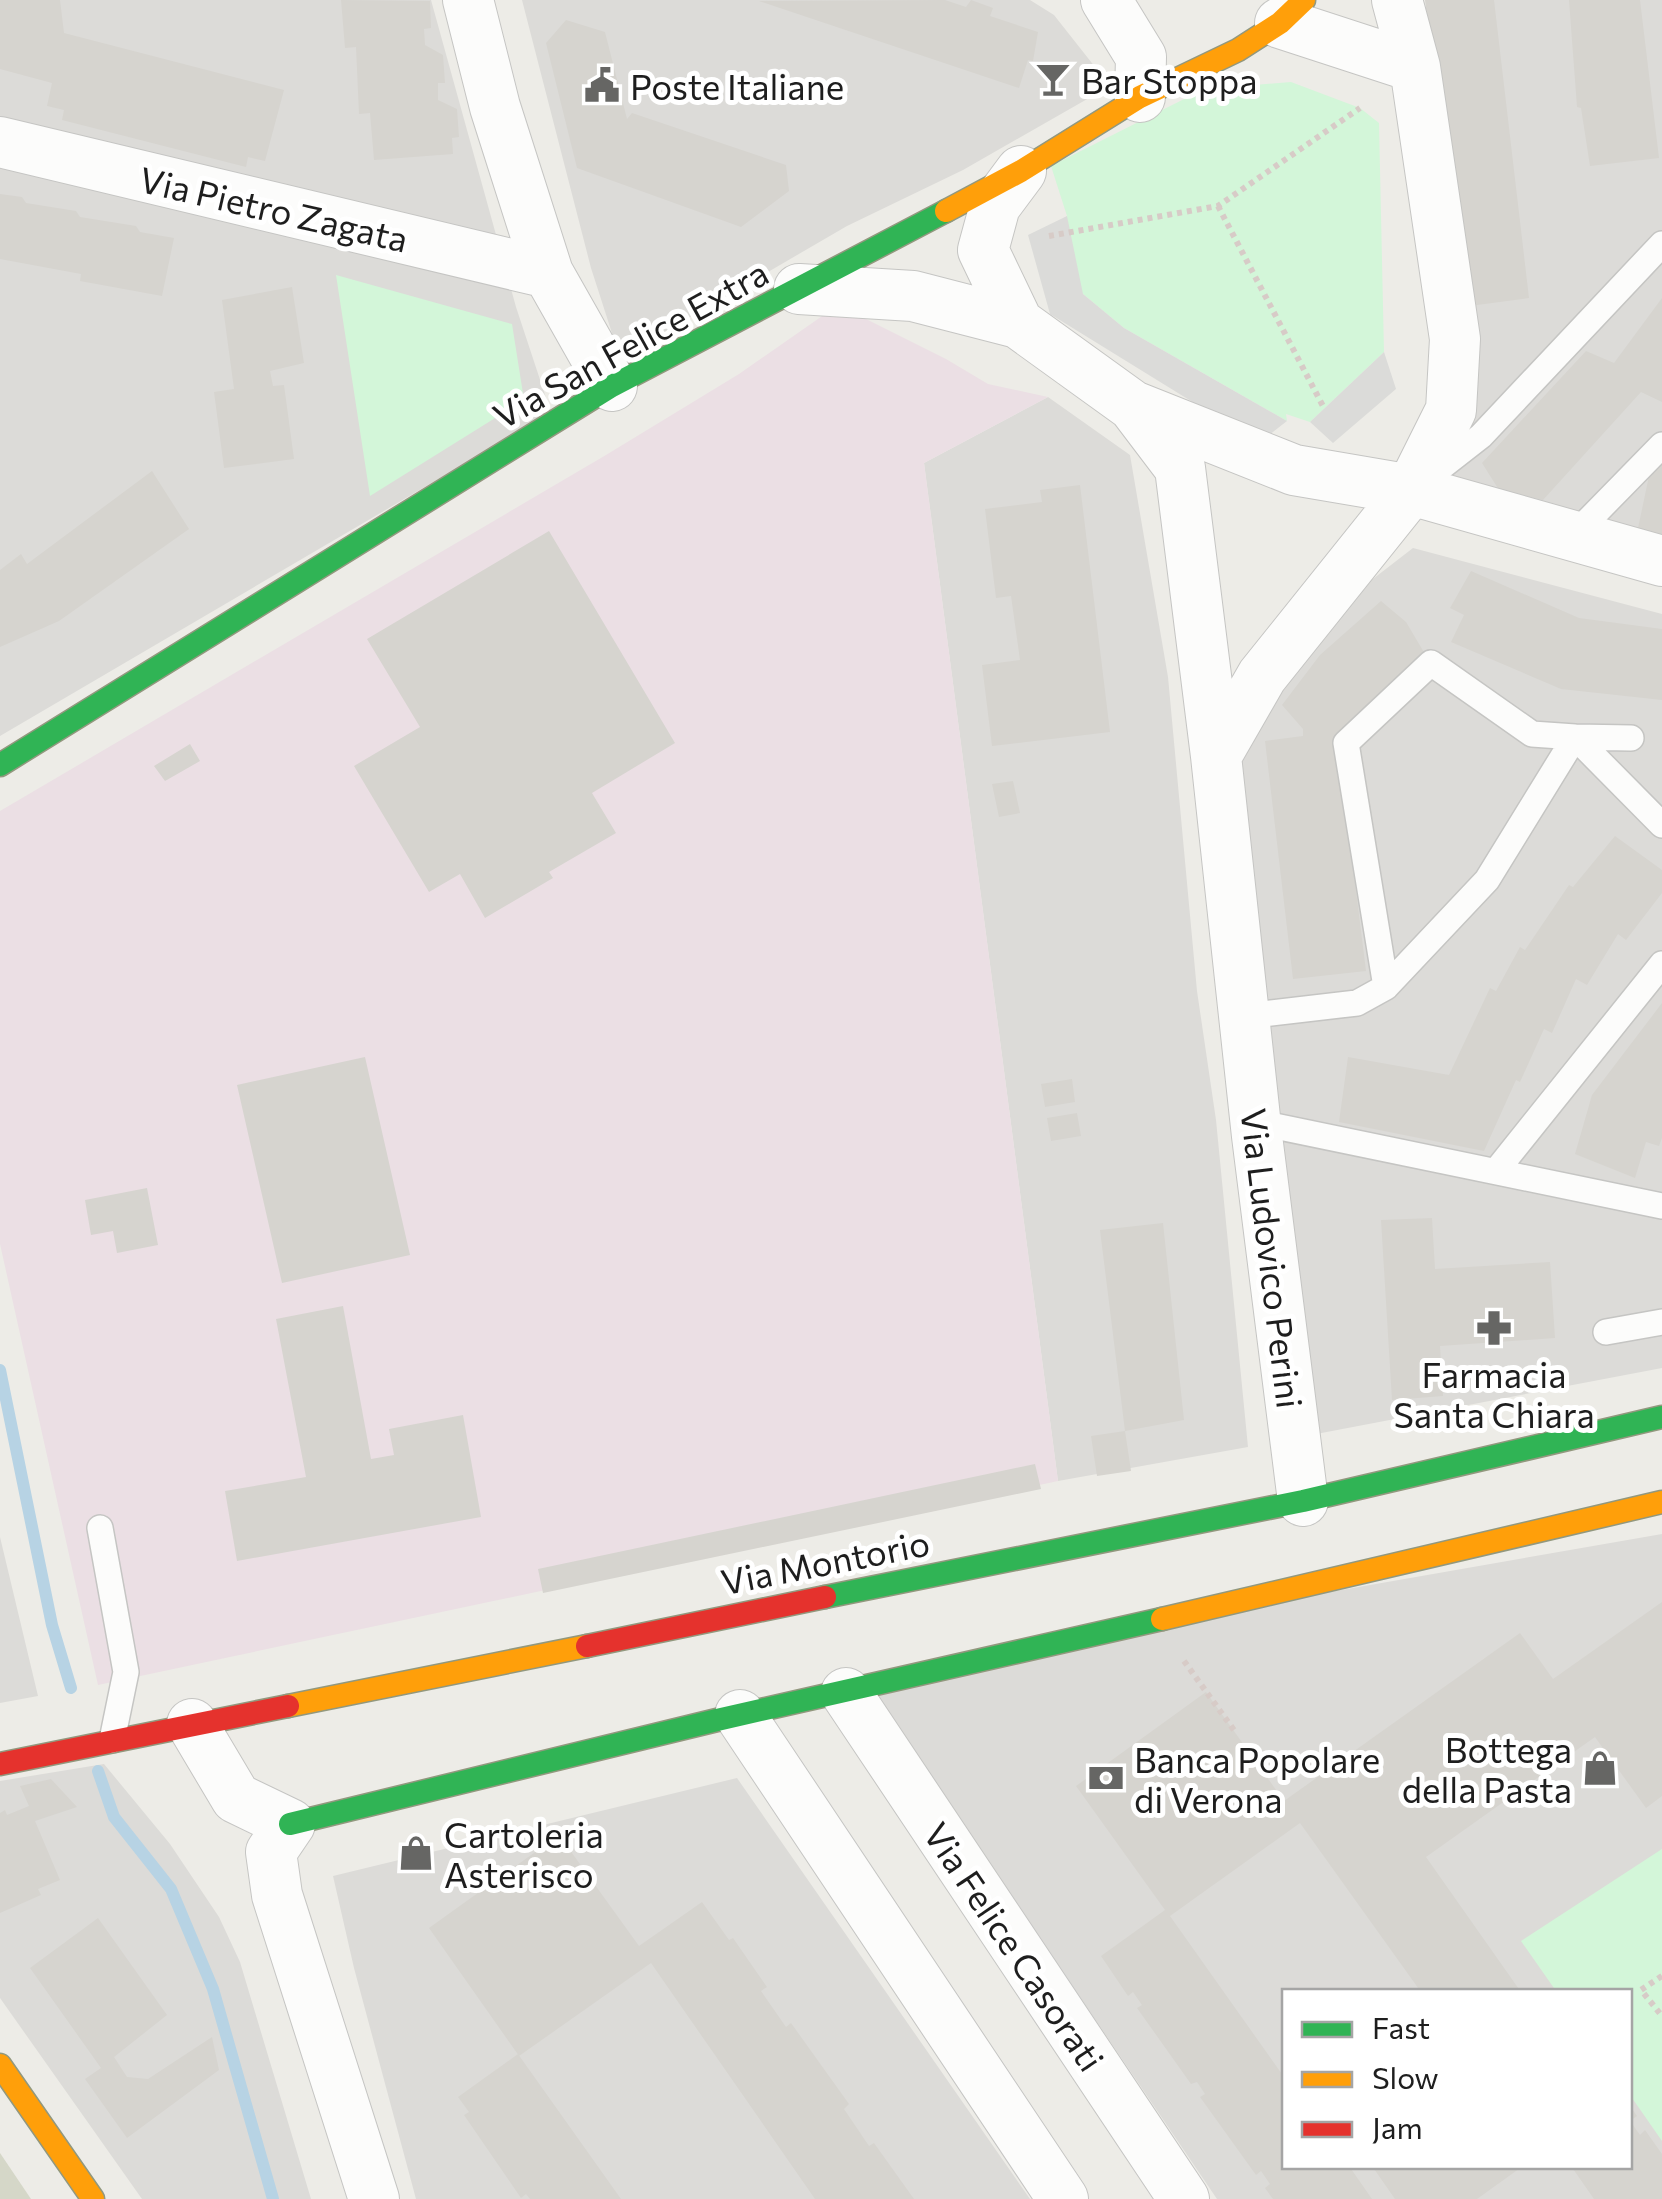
<svg xmlns="http://www.w3.org/2000/svg" width="1662" height="2199" viewBox="0 0 1662 2199" font-family="Commissioner,sans-serif">
<style>
.residential{fill:#dcdbd8;fill-rule:evenodd}
.industrial{fill:#ebdfe4}
.construction{fill:#d5d7c8}
.park{fill:#d3f6d9}
.parking{fill:#dbdbd9}
.lines{fill:none;stroke-linecap:round;stroke-linejoin:round}
.stream{stroke:#b7d3e4;stroke-width:12}
.building{fill:#d6d4cf}
.lane-casing{stroke:#c5c5c3;stroke-width:28}
.street-casing{stroke:#c5c5c3;stroke-width:52}
.fast-casing{stroke:#92987e;stroke-width:25}
.slow-casing{stroke:#92987e;stroke-width:25}
.jam-casing{stroke:#92987e;stroke-width:25}
.path{stroke:#d7cbc7;stroke-width:6;stroke-dasharray:5 5;stroke-linecap:butt}
.lane{stroke:#fcfcfb;stroke-width:25}
.street{stroke:#fcfcfb;stroke-width:50}
.fast{stroke:#30b455;stroke-width:22}
.slow{stroke:#ff9f0a;stroke-width:22}
.jam{stroke:#e5322d;stroke-width:22}
.labels{text-anchor:middle;dominant-baseline:central;stroke-width:10;stroke-linejoin:round;paint-order:stroke}
.poi-label{font-size:35px;fill:#1e1e1e;stroke:#fff;text-anchor:start}
.street-label{font-size:35px;fill:#1e1e1e;stroke:#fff}
</style>
<rect width="100%" height="100%" fill="#edece7"/>
<path class="residential" d="M0 0H431L516 307 551 413 0 736Z
M522 0H1030L1054 15 1110 86 963 170 847 226 620 358 591 268Z
M1475 0H1662V548L1444 490Z
M1048 397 1130 455 1168 677 1197 991 1216 1120 1248 1447 1058 1481 924 463Z
M1413 548 1662 614V1368L1311 1435 1280 1113 1260 984 1233 687Z
M1662 1534V2199H1217L867 1683 1015 1647ZM1284 1992H1630V2166H1284Z
M0 1537 38 1696 0 1703Z
M104 1764 170 1844 219 1917 240 1962 311 2199H142L0 1998V1781Z
M737 1778 1030 2199H416L354 1968 333 1876Z"/>
<path class="industrial" d="M838 305 946 359 988 384 1048 397 924 463 1058 1481 98 1685 0 1244V811L606 455 739 374Z"/>
<path class="construction" d="M0 2153 31 2199H0Z"/>
<path class="park" d="M1291 82 1360 108 1379 123 1384 352 1310 422 1286 414 1287 421 1124 328 1083 294 1049 236 1067 216 1051 166 1204 89Z
M336 275 512 324 524 400 370 496Z
M1662 1849V2141L1630 2095V1992L1556 1991 1521 1941Z"/>
<path class="parking" d="M1067 216 1083 294 1124 328 1287 421 1259 443 1050 314 1028 235Z
M1384 352 1396 389 1333 443 1310 422Z"/>
<g class="lines">
<path class="stream" d="M0 1370 52 1625 71 1688
M98 1771 114 1817 171 1889 213 1989 273 2199"/>
</g>
<path class="building" d="M0 0H60L64 33 284 90 265 161 248 157 246 167 62 120 64 110 47 106 52 83 0 69Z
M341 0 430 1 431 28 424 29 425 45 443 55 445 83H438V100L457 109 459 137 452 138 453 154 374 160 370 113 359 114 356 47 345 48Z
M945 0 966 7 971 0 993 8 990 16 1038 32 1033 61 1028 60 1019 88 759 1Z
M1425 0H1494L1529 298 1462 307Z
M1569 0H1640L1659 158 1590 166 1581 108 1577 107Z
M566 20 605 32 627 119 632 113 786 165 789 191 741 227 577 168 546 43Z
M0 194 22 197 26 203 76 211 80 217 136 226 140 232 174 238 162 296 80 281 81 274 0 259Z
M292 287 304 363 270 371 273 386 284 385 294 459 224 468 214 392 234 389 222 300Z
M1662 298V402L1641 392 1543 500 1499 490 1482 463 1586 351 1614 363Z
M1653 457 1662 459V540L1637 533Z
M152 471 189 529 59 621 0 647V570L21 554 27 564Z
M1080 485 1110 732 992 746 982 665 1020 660 1011 596 996 598 985 509 1042 502 1040 490Z
M549 531 675 743 592 793 616 833 549 872 553 878 485 918 460 874 429 892 354 766 420 727 367 639Z
M1471 571 1579 618 1662 629V700L1561 689 1451 642 1464 615 1450 608Z
M1381 601 1406 622 1425 654 1337 738 1366 971 1293 979 1265 741 1303 736V729L1282 705 1320 655Z
M190 744 200 761 165 781 154 766Z
M1013 781 1020 813 999 817 992 784Z
M1615 836 1662 870V893L1626 940 1618 934 1587 985 1576 979 1552 1033 1544 1029 1520 1082 1516 1080 1484 1151 1339 1122 1348 1057 1449 1075 1490 988 1496 991 1520 947 1525 950 1569 885 1573 887Z
M1662 1003V1138L1659 1146 1646 1142 1635 1178 1575 1154 1592 1095Z
M365 1057 410 1255 282 1283 237 1085Z
M1072 1079 1075 1102 1045 1107 1041 1084Z
M1077 1113 1081 1136 1051 1141 1047 1118Z
M147 1188 158 1245 117 1253 113 1231 91 1235 85 1200Z
M1432 1218 1435 1269 1550 1262 1555 1338 1440 1346 1443 1396 1392 1400 1381 1220Z
M1163 1223 1184 1420 1125 1431 1131 1471 1097 1476 1091 1436 1125 1431 1100 1230Z
M343 1306 371 1459 394 1455 389 1429 463 1415 481 1517 237 1561 225 1491 306 1477 276 1319Z
M1035 1464 1041 1489 543 1593 538 1569Z
M1662 1602V1796L1646 1808 1595 1737 1426 1857 1521 1992H1421L1300 1823 1170 1916 1284 2077V2166H1349L1372 2199H1273L1265 2188 1270 2184 1261 2171 1256 2175 1200 2097 1205 2094 1197 2082 1191 2084 1137 2008 1142 2005 1133 1992 1128 1996 1101 1956 1165 1910 1076 1786 1206 1692 1284 1801 1520 1633 1553 1679Z
M51 1779 77 1807 35 1821 60 1880 38 1889 41 1895 0 1913V1813L5 1810 7 1815 29 1806 20 1786Z
M559 1835 639 1946 702 1902 729 1940 733 1938 767 1987 761 1991 786 2027 791 2023 849 2104 844 2109 869 2146 874 2143 914 2199H815L651 1963 519 2056 429 1928Z
M98 1918 167 2015 114 2057 127 2077 148 2079 212 2037 219 2070 127 2138 85 2079 101 2068 30 1968Z
M518 2054 621 2199H530L526 2194 521 2198 464 2115 469 2112 458 2097Z
M1630 2106 1637 2116 1630 2121 1640 2135 1645 2130 1662 2154V2199H1594L1571 2166H1630Z
M1372 2166H1523L1477 2199H1395Z"/>
<g class="lines">
<defs>
<path id="lane" d="M1431 475 1481 436 1662 244
M1572 537 1662 445
M1386 987 1487 880 1575 737 1631 738
M1245 1016 1357 1003 1386 987 1346 743 1431 663 1532 734 1575 737 1662 825
M1255 1122 1662 1206
M1496 1171 1662 964
M1606 1332 1662 1322
M100 1528 126 1672 112 1740"/>
<path id="street" d="M468 0 495 107 548 273 612 386
M1106 0 1141 57 1140 97
M1280 23 1415 67
M0 142 548 273
M799 289 913 296 1018 323 1133 406 1294 470 1411 490 1662 561
M1018 323 983 250 995 206 1021 171
M1133 406 1180 468 1216 756 1257 1136 1303 1501
M1216 756 1262 676 1411 490 1451 410 1455 339 1415 67 1397 0
M846 1693 1184 2199
M740 1715 1063 2199
M192 1724 236 1798 290 1824 271 1852 277 1895 374 2199"/>
<path id="fast" d="M0 765 612 386 946 211
M825 1597 1303 1501 1662 1417
M290 1824 717 1720 1162 1619"/>
<path id="slow" d="M946 211 1021 171 1140 97 1238 50 1280 23 1304 0
M1162 1619 1662 1502
M288 1706 587 1646
M0 2065 93 2199"/>
<path id="jam" d="M587 1646 825 1597
M0 1764 288 1706"/>
</defs>
<use href="#lane" class="lane-casing"/>
<use href="#street" class="street-casing"/>
<use href="#fast" class="fast-casing"/>
<use href="#slow" class="slow-casing"/>
<use href="#jam" class="jam-casing"/>
<path class="path" d="M1218 206 1324 408
M1049 236 1218 206 1360 108
M1184 1661 1236 1733
M1662 1976 1641 1990 1662 2016"/>
<use href="#lane" class="lane"/>
<use href="#street" class="street"/>
<use href="#fast" class="fast"/>
<use href="#slow" class="slow"/>
<use href="#jam" class="jam"/>
</g>
<defs>
<symbol id="bar-bare" viewBox="-9 -9 18 18"><path d="M-6-5H6L.8 .8V4.5H3.5V6h-7V4.5H-.8V.8Z" fill="#666664" stroke="#fff" stroke-width="2.5" paint-order="stroke"/></symbol>
<symbol id="civic-bare" viewBox="-9 -9 18 18"><path d="M-.6-6.5H3V-4.5H.6V-3L4-1V1h2V6H-6V1h2V-1L-.6-3ZM-1.2 2.5V6h2.4V2.5Z" fill="#666664" stroke="#fff" stroke-width="2.5" paint-order="stroke"/></symbol>
<symbol id="pharmacy-bare" viewBox="-9 -9 18 18"><path d="M-2-6h4v4h4v4h-4v4h-4v-4h-4v-4h4Z" fill="#666664" stroke="#fff" stroke-width="2.5" paint-order="stroke"/></symbol>
<symbol id="shop-bare" viewBox="-9 -9 18 18"><path d="M-5-2.5h2.3a2.7 3.5 0 0 1 5.4 0H5L5.5 6h-11ZM-1.5-2.5h3a1.5 2.3 0 0 0-3 0Z" fill="#666664" stroke="#fff" stroke-width="2.5" paint-order="stroke"/></symbol>
<symbol id="bank-bare" viewBox="-9 -9 18 18"><path d="M-6-4H6V4H-6ZM0-2.3a2.3 2.3 0 1 0 0 4.6a2.3 2.3 0 1 0 0-4.6Z" fill="#666664" stroke="#fff" stroke-width="2.5" paint-order="stroke"/></symbol>
</defs>
<g fill-rule="evenodd">
<use href="#bar-bare" x="1028" y="54" width="50" height="50"/>
<use href="#civic-bare" x="577" y="60" width="50" height="50"/>
<use href="#pharmacy-bare" x="1469" y="1303" width="50" height="50"/>
<use href="#shop-bare" x="1575" y="1743" width="50" height="50"/>
<use href="#bank-bare" x="1081" y="1753" width="50" height="50"/>
<use href="#shop-bare" x="391" y="1828" width="50" height="50"/>
</g>
<g class="labels">
<g class="poi-label">
<text x="1081" y="79">Bar Stoppa</text>
<text x="630" y="85">Poste Italiane</text>
<text x="1494" y="1373" text-anchor="middle">Farmacia<tspan x="1494" dy="40">Santa Chiara</tspan></text>
<text x="1572" y="1748" text-anchor="end">Bottega<tspan x="1572" dy="40">della Pasta</tspan></text>
<text x="1134" y="1758">Banca Popolare<tspan x="1134" dy="40">di Verona</tspan></text>
<text x="444" y="1833">Cartoleria<tspan x="444" dy="40">Asterisco</tspan></text>
</g>
<g class="street-label">
<text transform="translate(274 208) rotate(13)">Via Pietro Zagata</text>
<text transform="translate(630 343) rotate(-29)">Via San Felice Extra</text>
<text transform="translate(1273 1258) rotate(83)">Via Ludovico Perini</text>
<text transform="translate(825 1561) rotate(-11)">Via Montorio</text>
<text transform="translate(1015 1946) rotate(56)">Via Felice Casorati</text>
</g>
</g>
<rect x="1282" y="1989" width="350" height="180" fill="#ffffff" stroke="#a5a5a5" stroke-width="2.5"/>
<rect x="1302" y="2022" width="50" height="15" fill="#30b455" stroke="#a5a5a5" stroke-width="2.5"/>
<text x="1372" y="2039" font-size="30" fill="#1e1e1e">Fast</text>
<rect x="1302" y="2072" width="50" height="15" fill="#ff9f0a" stroke="#a5a5a5" stroke-width="2.5"/>
<text x="1372" y="2089" font-size="30" fill="#1e1e1e">Slow</text>
<rect x="1302" y="2122" width="50" height="15" fill="#e5322d" stroke="#a5a5a5" stroke-width="2.5"/>
<text x="1372" y="2139" font-size="30" fill="#1e1e1e">Jam</text>
</svg>
